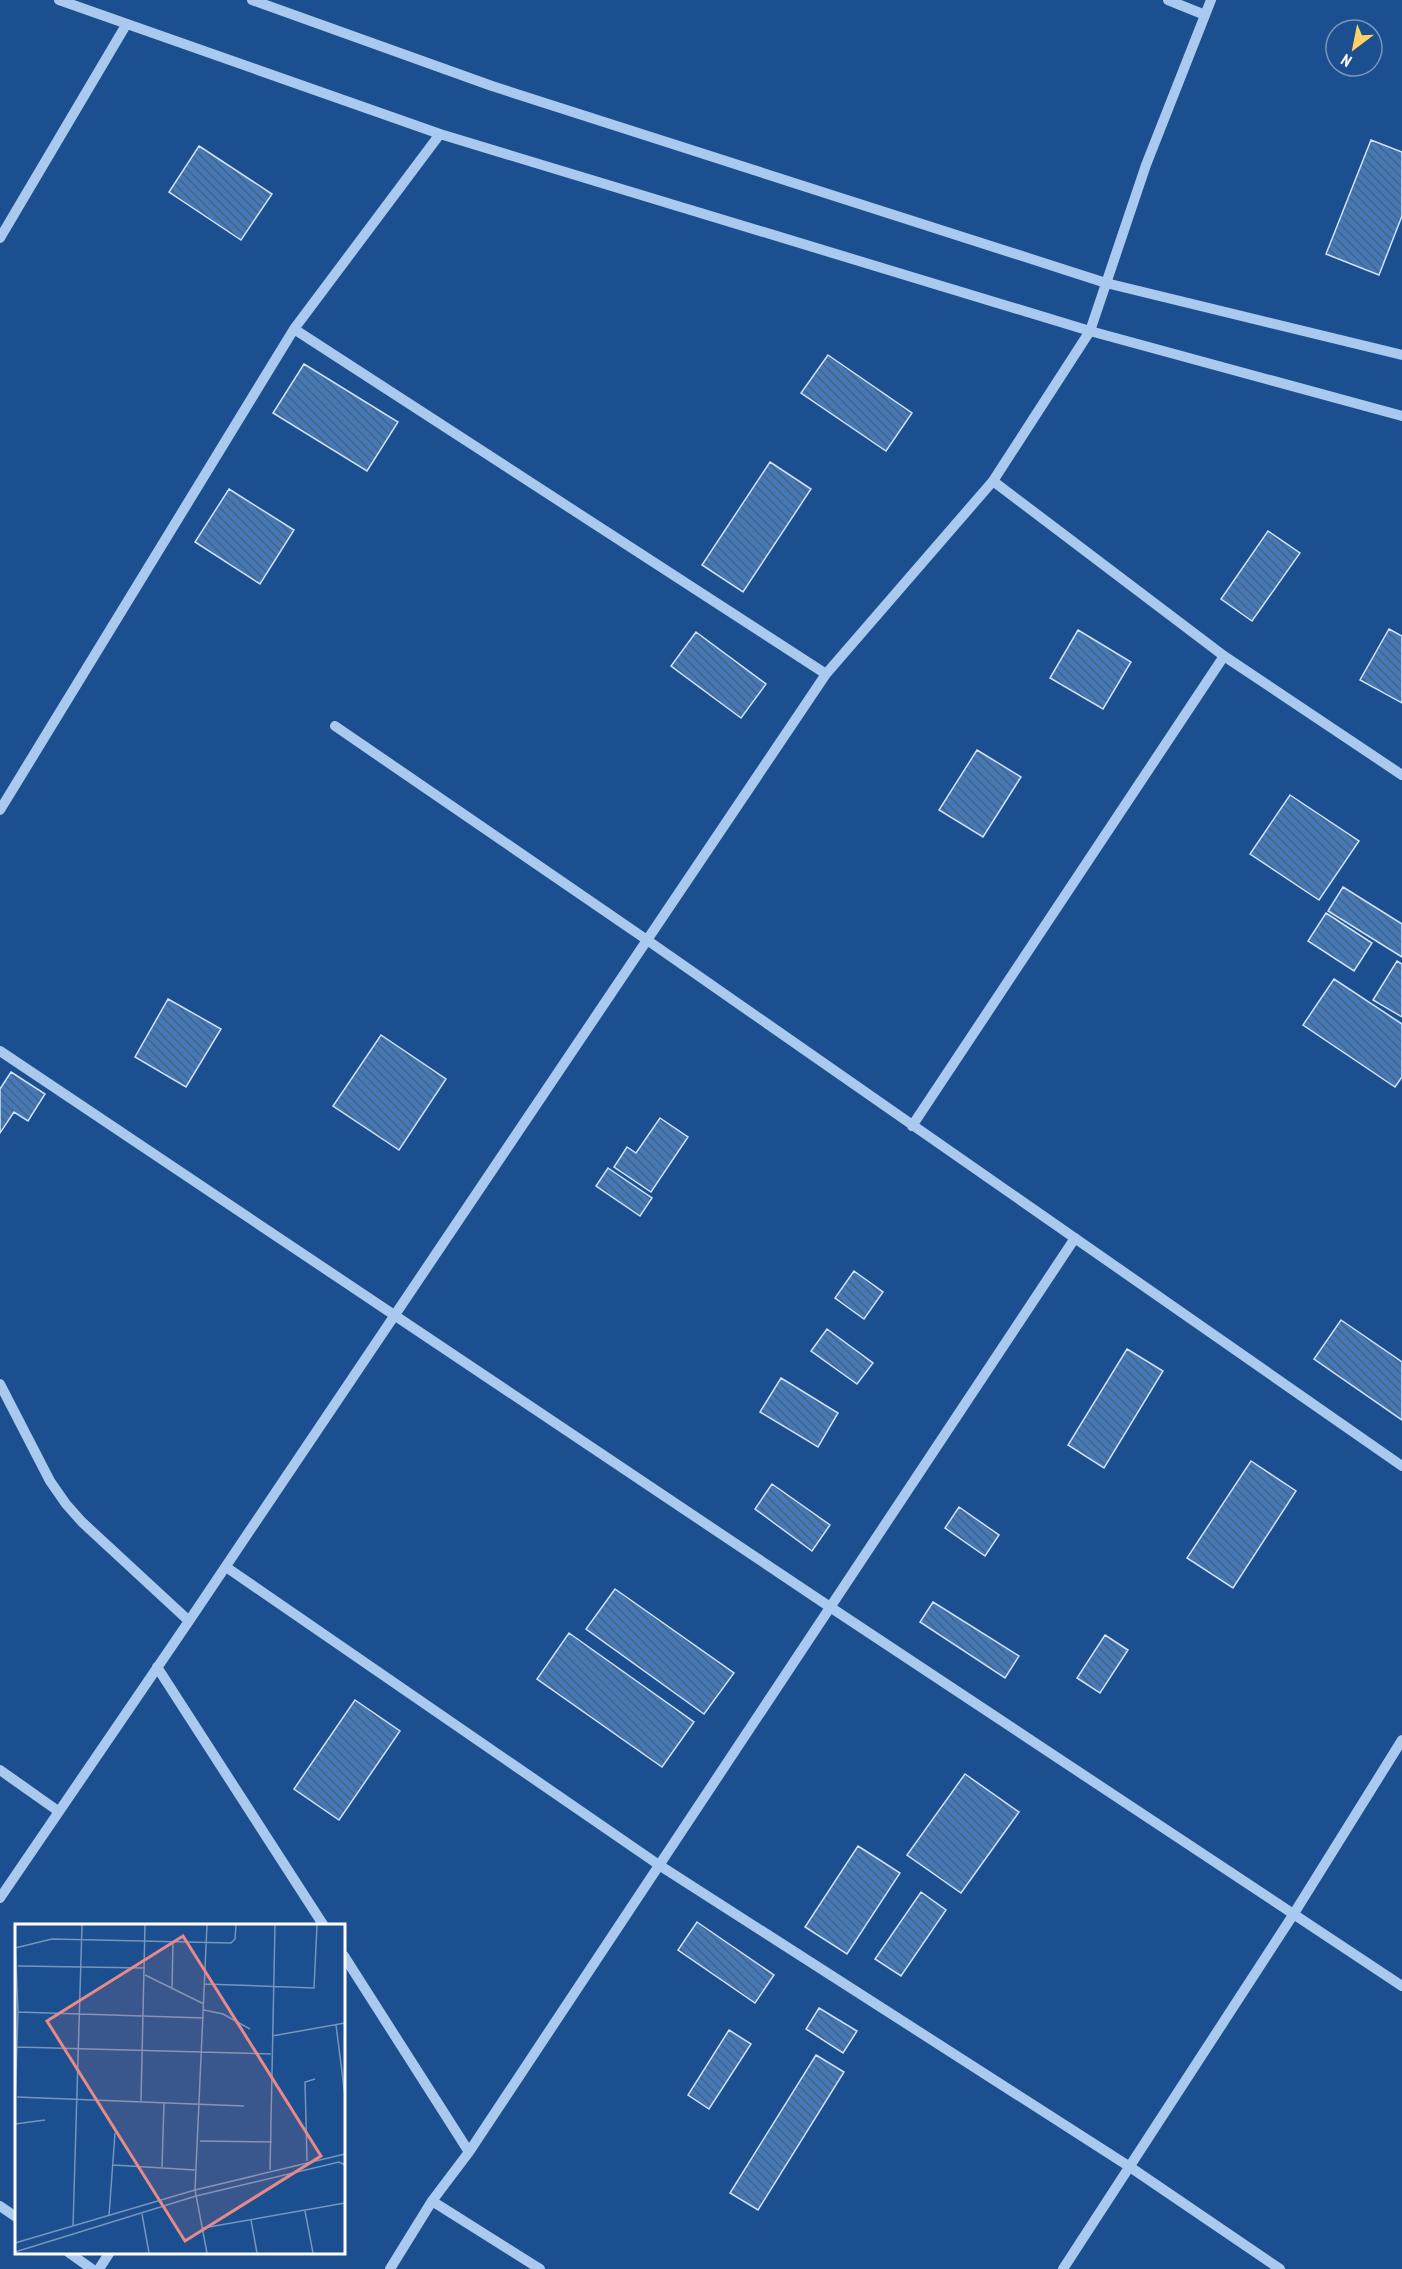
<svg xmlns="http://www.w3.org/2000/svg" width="1402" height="2269" viewBox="0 0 1402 2269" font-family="'PT Sans Narrow',sans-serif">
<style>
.building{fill:url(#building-back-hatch);stroke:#cfe3fa;stroke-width:1.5}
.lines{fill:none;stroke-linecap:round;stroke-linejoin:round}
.minor{stroke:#a9c9ee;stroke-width:10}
.inset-road{fill:none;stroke:#7695bc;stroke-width:1.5}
.view{fill:#e88989;fill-opacity:0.15;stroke:#e88989;stroke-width:3}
.inset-edge{fill:none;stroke:#fff;stroke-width:3}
</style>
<defs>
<pattern id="building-back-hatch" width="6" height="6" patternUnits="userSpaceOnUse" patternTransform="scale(1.5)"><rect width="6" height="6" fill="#4478b7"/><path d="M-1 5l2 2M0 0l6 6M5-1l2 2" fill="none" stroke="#486282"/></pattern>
</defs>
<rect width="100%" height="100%" fill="#1b4f8f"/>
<path class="building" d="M1371 140 1402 152V216L1379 275 1326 254Z
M199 146 272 194 241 240 169 192Z
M828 355 912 413 886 451 801 393Z
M304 364 398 422 367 471 273 413Z
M770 462 811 489 743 592 702 565Z
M229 489 294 530 260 584 195 542Z
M1268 531 1300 553 1252 621 1221 599Z
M1389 629 1402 636V703L1360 680Z
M1078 630 1131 662 1103 709 1050 678Z
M696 632 766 684 741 718 671 666Z
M977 750 1021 777 983 837 939 810Z
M1290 795 1359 841 1319 900 1250 854Z
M1343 887 1402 924V957L1328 911Z
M1326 913 1372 943 1354 971 1308 941Z
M1397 961 1402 964V1017L1373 1000Z
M1334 979 1402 1024V1077L1395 1087 1303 1025Z
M168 999 221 1029 186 1087 135 1057Z
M381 1035 446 1079 399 1150 333 1106Z
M11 1072 45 1094 28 1121 14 1112 0 1133V1089Z
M660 1118 688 1137 651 1192 614 1167 627 1147 636 1153Z
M608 1168 652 1198 640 1216 596 1186Z
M854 1271 883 1292 864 1319 835 1298Z
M1341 1320 1402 1362V1420L1314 1359Z
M827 1329 873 1363 857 1384 811 1351Z
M1127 1349 1163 1371 1104 1468 1068 1445Z
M781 1378 838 1413 818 1447 760 1412Z
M1251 1461 1296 1491 1233 1588 1187 1558Z
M772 1484 830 1525 812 1551 755 1509Z
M959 1507 999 1535 985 1556 945 1528Z
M615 1589 734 1673 704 1714 586 1629Z
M933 1602 1019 1656 1005 1678 920 1622Z
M569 1633 694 1722 662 1767 537 1679Z
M1105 1635 1128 1650 1100 1693 1077 1678Z
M355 1700 400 1731 339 1820 294 1789Z
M965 1774 1019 1812 961 1893 907 1855Z
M858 1846 900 1873 847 1954 805 1927Z
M921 1892 946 1910 901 1976 875 1959Z
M697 1922 774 1975 755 2003 678 1950Z
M819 2008 857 2031 843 2053 806 2029Z
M729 2030 751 2044 709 2109 688 2095Z
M816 2055 844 2072 758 2210 730 2193Z"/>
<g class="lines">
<path class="minor" d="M59 0 440 134 1090 331 1402 416
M252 0 492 86 1106 283 1402 355
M1168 0 1205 15
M0 238 126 25
M294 329 826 674
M993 481 1224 656 1402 775
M335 726 647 940 1402 1466
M0 810 294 329 440 134
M0 1051 830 1607 1402 1986
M912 1126 1224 656
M0 1384 50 1481 66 1504 82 1522 189 1621
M226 1567 659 1865 1130 2167 1280 2269
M157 1667 324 1926
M0 1770 58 1811
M0 1898 189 1621 826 674 993 481 1090 331 1146 165 1211 0
M344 1956 469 2152
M432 2201 540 2269
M0 2206 16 2217
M68 2252 92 2269
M99 2269 110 2252
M390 2269 432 2201 469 2152 1075 1238
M1063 2269 1293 1915 1402 1740"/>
</g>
<g transform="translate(15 1924)">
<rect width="330" height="330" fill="#1b4f8f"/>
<path class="inset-road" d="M192 1 180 266 192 329M0 16 3 88 0 180M0 24 37 15 216 19 220 15 221 1M3 42 130 44M130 51 189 80M190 60 299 64 302 1M157 64 158 17M189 86 208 90 235 105M3 88 189 94M321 101 330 172M257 112 330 99M2 123 256 130M2 173 229 182M126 177 130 1M0 200 30 196M185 217 257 218M292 237 290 158 300 155M98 241 180 246M147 243 149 178M255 246 260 1M290 287 298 329M127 290 134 329M94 292 100 209M236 296 242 329M58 302 67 1M188 304 330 279M0 319 180 266 330 230M0 328 181 272 324 238 330 241"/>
<path class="view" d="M168 12 306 232 170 317 32 97Z"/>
<rect width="330" height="330" class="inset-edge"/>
</g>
<g transform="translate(1354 48) rotate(212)"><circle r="28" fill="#1b4f8f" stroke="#7695bc" stroke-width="1.5"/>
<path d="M0-4.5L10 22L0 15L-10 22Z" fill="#ffd166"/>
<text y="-9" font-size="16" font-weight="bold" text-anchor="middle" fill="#ffffff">N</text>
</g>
</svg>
